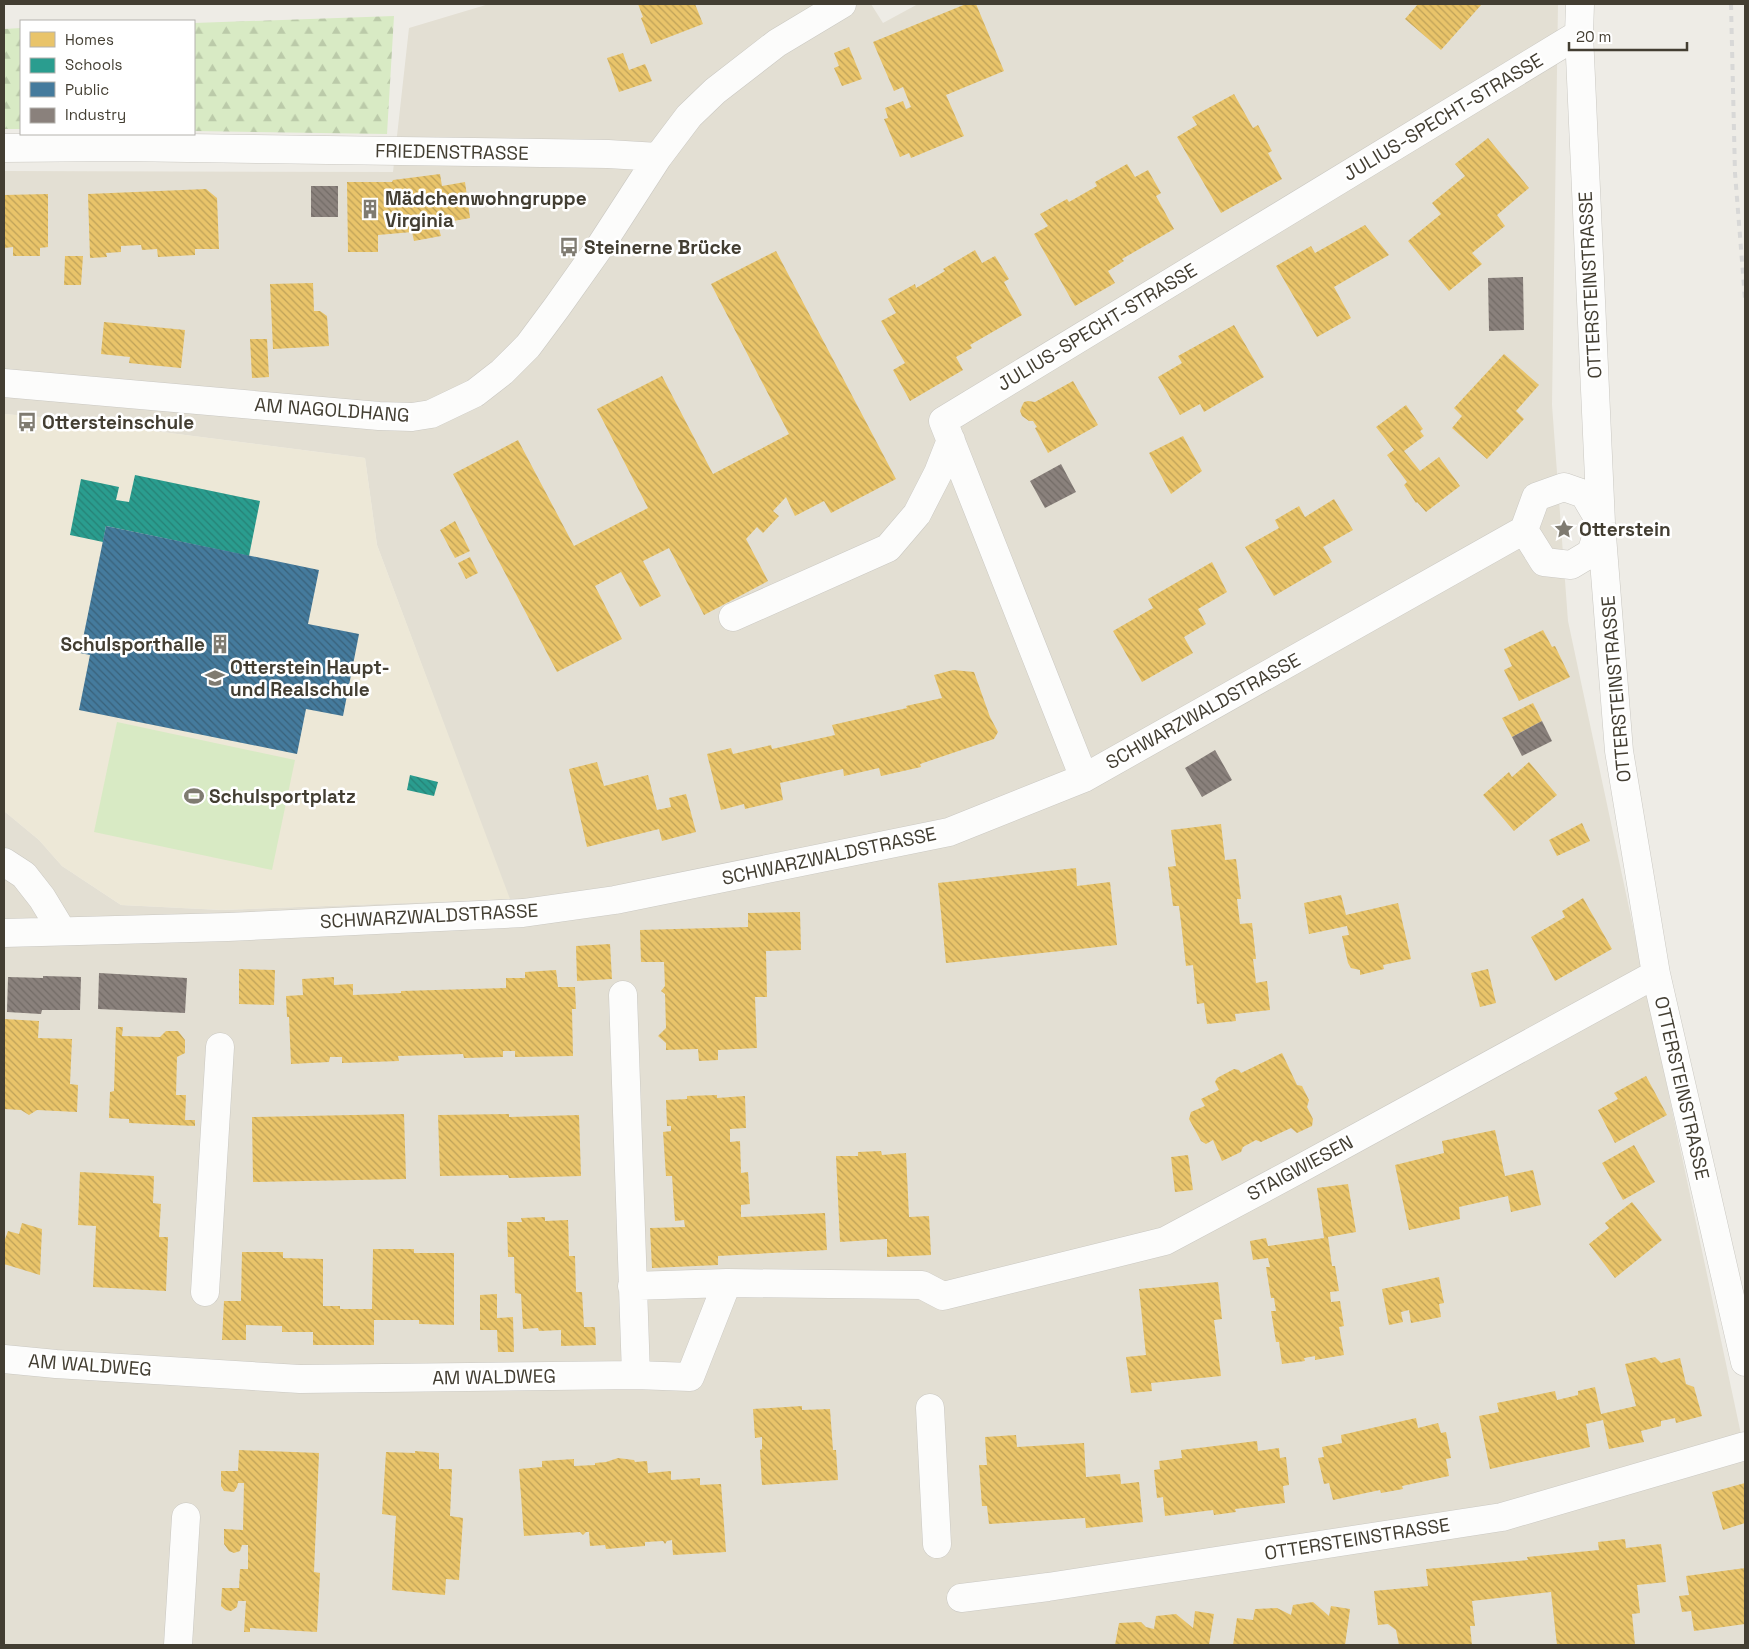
<svg xmlns="http://www.w3.org/2000/svg" width="1749" height="1649" viewBox="0 0 1749 1649" font-family="'Space Grotesk',sans-serif">
<style>
.residential{fill:#e3dfd3}
.education{fill:#ede8d7}
.forest{fill:url(#forest-firs)}
.park{fill:#d8eac4}
.homes{fill:url(#homes-back-hatch)}
.schools{fill:url(#schools-back-hatch)}
.public{fill:url(#public-back-hatch)}
.industry{fill:url(#industry-back-hatch)}
.lines{fill:none;stroke-linecap:round;stroke-linejoin:round}
.minor-casing{stroke:#cac8c2;stroke-width:29}
.minor{stroke:#fcfcfb;stroke-width:28}
.rail{stroke:#d8d8d7;stroke-width:4;stroke-dasharray:6 6;stroke-linecap:butt}
.labels{text-anchor:middle;dominant-baseline:central;stroke-width:5;stroke-linejoin:round;paint-order:stroke}
.street-label{font-size:19px;fill:#433e32;stroke:#fff}
.poi-label{font-size:19px;font-weight:bold;fill:#433e32;stroke:#fff;text-anchor:start}
</style>
<defs>
<pattern id="forest-firs" width="22" height="20" patternUnits="userSpaceOnUse" patternTransform="scale(1.25)"><rect width="22" height="20" fill="#d8eac4"/><path d="M5 1l3.5 6h-7zM16 11l3.5 6h-7z" fill="#bbcaa9"/></pattern>
<pattern id="homes-back-hatch" width="6" height="6" patternUnits="userSpaceOnUse" patternTransform="scale(1.25)"><rect width="6" height="6" fill="#e9c46a"/><path d="M-1 5l2 2M0 0l6 6M5-1l2 2" fill="none" stroke="#bea158"/></pattern>
<pattern id="schools-back-hatch" width="6" height="6" patternUnits="userSpaceOnUse" patternTransform="scale(1.25)"><rect width="6" height="6" fill="#2a9d8f"/><path d="M-1 5l2 2M0 0l6 6M5-1l2 2" fill="none" stroke="#268175"/></pattern>
<pattern id="public-back-hatch" width="6" height="6" patternUnits="userSpaceOnUse" patternTransform="scale(1.25)"><rect width="6" height="6" fill="#457b9d"/><path d="M-1 5l2 2M0 0l6 6M5-1l2 2" fill="none" stroke="#39617a"/></pattern>
<pattern id="industry-back-hatch" width="6" height="6" patternUnits="userSpaceOnUse" patternTransform="scale(1.25)"><rect width="6" height="6" fill="#8a817c"/><path d="M-1 5l2 2M0 0l6 6M5-1l2 2" fill="none" stroke="#726b66"/></pattern>
</defs>
<rect width="100%" height="100%" fill="#eeece6"/>
<path class="residential" d="M489 4H871L883 23 918 4H1558L1552 405 1568 621 1745 1453V1645H4V811L39 840 62 866 121 905 222 910 509 899 377 545 365 458 52 418 4 414V171L393 172 409 28Z"/>
<path class="education" d="M4 414 52 418 365 458 377 545 510 899 222 910 121 905 62 866 39 840 4 811Z"/>
<path class="forest" d="M394 16 387 134 194 131V23Z
M21 28V129H4V29Z"/>
<path class="park" d="M117 722 295 760 272 870 94 832Z"/>
<path class="homes" d="M638 4H695L703 24 651 44 641 18 643 17Z
M966 4H976L1004 71 946 95 964 136 911 158 909 153 900 157 884 119 888 118 885 108 903 101 906 109 911 107 903 87 894 91 873 42Z
M1418 4H1482L1441 50 1405 19Z
M849 47 862 79 842 86 834 68 839 66 834 53Z
M623 53 629 70 645 64 652 81 619 92 607 58Z
M1234 94 1253 128 1258 125 1272 151 1268 153 1282 179 1221 213 1177 137 1197 125 1192 117Z
M1488 138 1529 188 1497 215 1505 226 1472 253 1482 264 1449 291 1408 241 1441 214 1432 203 1465 176 1455 164Z
M1127 164 1135 177 1148 170 1161 193 1156 196 1174 229 1122 259 1124 261 1108 271 1115 283 1075 306 1034 234 1048 226 1040 214 1067 199 1069 202 1097 186 1095 182Z
M440 174 442 186 465 182 470 218 448 222 449 228 439 229 441 236 414 241 412 232 378 235V252H348L347 182H392L393 180Z
M206 189 217 198 219 249H195V255L158 257 157 249 142 250 141 245 121 246V252L106 253 107 257 90 258 88 194Z
M48 194V247L40 248V256H13V247L4 248V195Z
M1365 225 1389 255 1334 287 1351 318 1317 337 1276 266 1311 246 1315 253Z
M975 250 982 263 995 256 1009 279 1004 282 1022 315 970 345 972 348 956 357 963 370 910 401 893 370 905 363 881 321 896 313 888 299 915 284 916 288 945 271 943 269Z
M776 251 896 479 831 513 824 501 795 516 786 497 773 511 779 516 763 533 757 527 746 539 768 581 704 615 669 548 643 561 661 596 640 607 621 572 595 586 622 639 557 672 453 474 518 440 574 546 648 508 597 409 662 376 713 474 789 434 711 284Z
M65 256H83L81 285H64Z
M313 283 314 311H320L327 316 329 346 273 349 270 284Z
M104 322 185 330 181 368 129 363 130 357 101 354Z
M1234 325 1264 377 1204 412 1200 404 1180 415 1158 377 1182 363 1178 356Z
M250 339H267L269 377 252 378Z
M1504 354 1539 385 1516 411 1524 419 1487 459 1452 428 1462 416 1454 408Z
M1073 381 1098 425 1048 453 1035 428 1037 427 1033 421H1029L1022 416 1020 411 1022 406 1024 402 1028 401 1035 402Z
M1406 405 1423 429 1420 431 1424 436 1404 451 1420 471 1439 457 1460 486 1426 512 1417 502 1416 503 1404 485 1407 482 1387 455 1394 450 1376 427Z
M1183 436 1202 471 1171 494 1149 453Z
M1334 499 1353 530 1323 547 1332 562 1274 596 1245 547 1279 528 1275 520 1299 506 1305 517Z
M455 521 470 551 455 558 440 530Z
M470 557 478 573 466 579 458 563Z
M1212 562 1227 592 1198 609 1206 624 1184 637 1193 653 1142 682 1113 631 1153 608 1148 599Z
M1543 630 1552 647 1555 646 1570 677 1519 701 1504 670 1512 666 1504 649Z
M953 670 974 672 990 717 998 732 994 739 920 764 921 767 881 776 879 768 844 776 843 769 780 783 783 800 745 809 744 804 721 810 707 754 731 748 733 754 771 745 772 749 835 735 832 725 907 708 906 706 942 698 934 675Z
M1533 703 1542 721 1512 737 1502 718Z
M597 762 604 786 648 775 657 810 671 807 669 798 686 794 696 832 662 841 659 829 587 847 569 769Z
M1529 762 1557 795 1514 831 1483 795 1509 772 1512 777Z
M1582 823 1590 841 1557 856 1549 840Z
M1221 824 1225 860 1236 859 1241 899H1237L1240 924 1252 923 1256 959H1253L1256 983 1267 981 1270 1010 1235 1014 1236 1021 1207 1024 1204 1003 1197 1004 1193 965 1186 966 1179 906H1173L1168 867 1176 866 1171 830Z
M1076 868 1077 886 1110 882 1117 945 946 963 938 883Z
M1341 895 1346 915 1398 903 1411 959 1383 965 1384 969 1360 975V970L1351 968 1348 963 1342 936 1349 935 1347 926 1309 934 1304 903Z
M1583 898 1612 949 1555 981 1531 937 1565 917 1562 911Z
M800 912 801 950 766 951 767 997H755L757 1048 718 1050V1060L699 1061 698 1049 666 1050V1043L658 1036 666 1028 665 994 661 991 665 986 664 962H641L640 930 748 927V913Z
M610 944 612 979 577 981 576 946Z
M239 969 275 970 274 1005 239 1004Z
M1488 969 1496 1003 1480 1007 1471 973Z
M556 970 558 987H575L576 1009H572L573 1056 515 1057V1051H503V1057L464 1058 463 1054 398 1056 399 1061 342 1063V1057H330L329 1062 291 1064 289 1017H287L286 996 303 995 302 979 334 977V985L353 984V995L401 993V991L506 988V978H525V972Z
M4 1019 39 1021 38 1038 72 1039 70 1084 78 1085 77 1112 37 1110 29 1115 21 1110 4 1109Z
M116 1027H123L122 1036 160 1037 166 1031H178L185 1040V1053L177 1057 176 1095H186L185 1120H195V1126L129 1123V1119L109 1118 110 1092 114 1091Z
M1282 1053 1297 1085 1302 1086 1309 1100 1307 1107 1313 1119 1312 1126 1297 1133 1291 1128 1261 1142 1256 1140 1243 1147 1241 1152 1222 1161 1213 1140 1206 1144 1201 1141 1189 1119 1191 1112 1205 1106 1201 1099 1219 1090 1215 1082 1217 1078 1234 1069 1239 1070 1241 1073Z
M1646 1076 1667 1115 1615 1143 1598 1110 1618 1099 1614 1093Z
M717 1095V1098L745 1096 746 1128 730 1129V1142L740 1141 741 1173 748 1172 750 1204 741 1205V1217L825 1213 827 1250 718 1256V1265L652 1268 650 1228 685 1227 684 1220 675 1221 672 1176H666L663 1132 671 1131V1126H667L666 1100 687 1099V1096Z
M404 1114 406 1179 253 1182 252 1117Z
M509 1114V1117L579 1115 581 1176 511 1178H509L508 1175 440 1176 438 1115Z
M1495 1130 1505 1176 1533 1170 1541 1205 1511 1212 1508 1196 1459 1207 1460 1219 1409 1230 1395 1165 1444 1153 1442 1141Z
M1634 1145 1655 1182 1623 1200 1602 1163Z
M881 1151 882 1155 906 1153 909 1217 929 1216 931 1255 887 1257V1239L840 1242 836 1156H858V1152Z
M1188 1155 1193 1190 1175 1192 1171 1157Z
M80 1172 154 1176 153 1203 161 1204 159 1237H168L166 1291 93 1287 96 1226 78 1225Z
M1348 1184 1356 1232 1328 1237 1332 1266H1335L1339 1291 1330 1292 1331 1302 1340 1301 1344 1326 1339 1327 1344 1355 1315 1360V1356L1304 1358 1305 1361 1282 1364 1279 1342H1276L1271 1311H1276L1274 1298H1271L1266 1267H1270L1268 1258 1253 1260 1250 1241 1266 1238 1268 1246 1324 1238 1317 1188Z
M1632 1202 1662 1240 1615 1278 1589 1244 1609 1228 1605 1223Z
M545 1217V1221L568 1220 569 1256H575L576 1292H582L584 1327H595L596 1345 561 1346V1330L539 1331 538 1328 523 1329 521 1294 515 1293 514 1257H508L507 1222H522L521 1218Z
M22 1223 42 1229 40 1275 4 1264V1242L8 1231 19 1234Z
M373 1249H414V1253H454V1325L419 1324V1320H374V1345H313V1332H282V1326L246 1325V1340H222L224 1301H241L242 1252H283V1258L323 1259V1306H340V1309H372Z
M1439 1277 1444 1303 1439 1304 1441 1317 1411 1323 1409 1310 1401 1312 1403 1322 1389 1325 1382 1289Z
M1218 1282 1222 1319 1214 1320 1221 1376 1151 1383 1152 1391 1131 1393 1126 1357 1146 1355 1139 1289Z
M497 1294V1318L513 1317 514 1352H498L497 1330H480V1295Z
M1655 1357 1661 1363 1680 1358 1686 1384 1694 1387 1702 1416 1676 1423 1675 1418 1661 1421V1426L1641 1431 1644 1442 1609 1449 1603 1420 1586 1424 1590 1447 1490 1469 1479 1416 1499 1412 1497 1403 1555 1391 1557 1400 1578 1395V1391L1595 1387 1601 1414 1636 1406 1625 1364Z
M802 1406V1410L830 1409 833 1450H836L838 1480 762 1485 760 1450 762 1449V1437L755 1438 753 1409Z
M1416 1418 1418 1428 1438 1423 1441 1433 1446 1432 1451 1458 1446 1459 1449 1476 1402 1486 1403 1489 1381 1493 1380 1490 1333 1500 1329 1483 1324 1484 1318 1458 1324 1457 1322 1447 1342 1443 1341 1435Z
M1016 1435 1017 1447 1084 1443 1086 1477 1120 1474 1121 1484 1139 1482 1143 1522 1086 1528 1085 1518 989 1524 987 1506H982L979 1465H987L985 1437Z
M1257 1441 1258 1451 1279 1448 1280 1458 1286 1457 1289 1485 1283 1486 1285 1503 1235 1509 1236 1512 1214 1515 1213 1510 1165 1516 1163 1497 1157 1498 1154 1470 1160 1469 1159 1461 1182 1458 1181 1450Z
M239 1450 319 1453 314 1572 320 1573 317 1632 250 1628V1632H244L246 1601H238L237 1607 231 1611 226 1610 221 1606 222 1588H239L240 1569H248V1545H242L240 1551 234 1553 229 1551 224 1544V1529L243 1530 244 1483H238L237 1487 234 1492 224 1491 221 1486V1471H238Z
M415 1451 439 1453V1469H452L450 1516 463 1518 459 1580 446 1579 445 1595 392 1590 396 1516 382 1514 386 1452 415 1453Z
M618 1458 634 1460 635 1462 647 1461 648 1473 671 1471V1480L700 1478V1485L721 1484 726 1552 673 1555 672 1540 667 1541 665 1544 663 1541 645 1542V1546L606 1549 605 1545 590 1546 589 1532H586L583 1535 580 1532 524 1536 519 1469 542 1467V1461L574 1459V1466L595 1465V1463L606 1462Z
M1745 1483V1523L1723 1530 1712 1492Z
M1625 1539 1626 1548 1661 1544 1666 1582 1637 1585 1640 1613 1632 1614 1635 1645H1557L1551 1592 1472 1601 1475 1626H1470L1472 1645H1399L1396 1630 1388 1624 1378 1625 1374 1591 1428 1586 1426 1569 1528 1560 1527 1557 1599 1550 1598 1542Z
M1745 1568V1624L1694 1631 1691 1611 1682 1612 1679 1596 1689 1595 1686 1576Z
M1313 1602 1329 1616 1331 1606 1350 1609 1345 1645H1233L1237 1618 1253 1620 1255 1609 1277 1608 1291 1615 1293 1605Z
M1195 1611 1214 1614 1209 1645H1115L1119 1623 1141 1622 1146 1627 1154 1629 1156 1616 1176 1614 1193 1628Z"/>
<path class="schools" d="M135 475 260 501 249 556 106 526 103 542 70 535 81 479 119 487 116 500 129 502Z
M410 775 438 782 434 796 407 790Z"/>
<path class="public" d="M106 526 319 570 308 624 359 634 343 716 306 709 297 754 79 710 90 655 80 653Z"/>
<path class="industry" d="M311 186H338V217H311Z
M1523 277 1524 330 1489 331 1488 278Z
M1061 464 1076 492 1045 508 1030 481Z
M1542 721 1552 741 1522 756 1512 737Z
M1215 750 1232 780 1202 797 1185 768Z
M99 973 187 978 185 1013 98 1009Z
M43 976 81 977 80 1010H42L41 1014 7 1012 8 977 43 978Z"/>
<g class="lines">
<defs>
<path id="minor" d="M1580 4 1579 34 1601 523 1619 751 1656 974 1745 1362
M4 148 120 147 608 154 658 157
M4 383 379 416 412 417 431 414 475 393 502 372 528 346 557 307 601 245 658 157 689 116 715 91 777 43 842 4
M733 617 888 548 917 514 938 473 951 440
M1084 778 943 421 1579 34
M4 862 24 875 42 898 62 931
M4 933 228 927 523 913 615 900 949 832 1084 778 1524 530 1536 497 1564 487 1584 494 1601 523 1591 553 1571 565 1544 562 1524 530
M623 995 636 1375
M632 1286 727 1283
M205 1292 220 1047
M4 1359 56 1364 300 1379 636 1375 690 1377 727 1283 922 1285 943 1296 1165 1241 1294 1172 1656 974
M930 1408 937 1544
M961 1598 1048 1587 1502 1517 1745 1446
M178 1645 186 1517"/>
</defs>
<use href="#minor" class="minor-casing"/>
<use href="#minor" class="minor"/>
<path class="rail" d="M1731 4 1735 173 1745 299"/>
</g>
<defs>
<symbol id="building-bare" viewBox="-9 -9 18 18"><path d="M-4-6H4V6H1V3H-1V6H-4ZM-2.5-4.3h1.7v1.8h-1.7ZM.8-4.3h1.7v1.8H.8ZM-2.5-1h1.7V.8h-1.7ZM.8-1h1.7V.8H.8Z" fill="#7f7b71" stroke="#fff" stroke-width="2.5" paint-order="stroke"/></symbol>
<symbol id="bus-bare" viewBox="-9 -9 18 18"><path d="M-5-6H5V4H4V6H2V4H-2V6H-4V4H-5ZM-3.5-4V0h7V-4ZM-3.5 1.2v1.5H-2V1.2ZM2 1.2v1.5H3.5V1.2Z" fill="#7f7b71" stroke="#fff" stroke-width="2.5" paint-order="stroke"/></symbol>
<symbol id="sight-bare" viewBox="-9 -9 18 18"><path d="M0-6L1.8-2.2L6-1.7L2.9 1.2L3.7 5.4L0 3.3L-3.7 5.4L-2.9 1.2L-6-1.7L-1.8-2.2Z" fill="#7f7b71" stroke="#fff" stroke-width="2.5" paint-order="stroke"/></symbol>
<symbol id="school-bare" viewBox="-9 -9 18 18"><path d="M0-5L7-2L0 1L-7-2ZM-4 1L0 2.5L4 1V4Q0 6-4 4Z" fill="#7f7b71" stroke="#fff" stroke-width="2.5" paint-order="stroke"/></symbol>
<symbol id="stadium-bare" viewBox="-9 -9 18 18"><path d="M0-5a6.5 5 0 1 0 0 10a6.5 5 0 1 0 0-10ZM-3.5-1.8h7v3.6h-7Z" fill="#7f7b71" stroke="#fff" stroke-width="2.5" paint-order="stroke"/></symbol>
</defs>
<g fill-rule="evenodd">
<use href="#building-bare" x="356" y="195" width="28" height="28"/>
<use href="#bus-bare" x="555" y="233" width="28" height="28"/>
<use href="#bus-bare" x="13" y="408" width="28" height="28"/>
<use href="#sight-bare" x="1550" y="515" width="28" height="28"/>
<use href="#building-bare" x="206" y="630" width="28" height="28"/>
<use href="#school-bare" x="201" y="664" width="28" height="28"/>
<use href="#stadium-bare" x="180" y="782" width="28" height="28"/>
</g>
<g class="labels">
<g class="street-label">
<text transform="translate(1443 117) rotate(-31)">JULIUS-SPECHT-STRASSE</text>
<text transform="translate(452 152) rotate(1)">FRIEDENSTRASSE</text>
<text transform="translate(1590 285) rotate(-93)">OTTERSTEINSTRASSE</text>
<text transform="translate(1097 327) rotate(-31)">JULIUS-SPECHT-STRASSE</text>
<text transform="translate(332 410) rotate(4)">AM NAGOLDHANG</text>
<text transform="translate(1616 689) rotate(-95)">OTTERSTEINSTRASSE</text>
<text transform="translate(1203 711) rotate(-29)">SCHWARZWALDSTRASSE</text>
<text transform="translate(829 856) rotate(-12)">SCHWARZWALDSTRASSE</text>
<text transform="translate(429 916) rotate(-3)">SCHWARZWALDSTRASSE</text>
<text transform="translate(1682 1088) rotate(77)">OTTERSTEINSTRASSE</text>
<text transform="translate(1300 1168) rotate(-28)">STAIGWIESEN</text>
<text transform="translate(90 1365) rotate(4)">AM WALDWEG</text>
<text transform="translate(494 1377) rotate(-1)">AM WALDWEG</text>
<text transform="translate(1357 1539) rotate(-9)">OTTERSTEINSTRASSE</text>
</g>
<g class="poi-label">
<text x="385" y="198">Mädchenwohngruppe<tspan x="385" dy="22">Virginia</tspan></text>
<text x="584" y="247">Steinerne Brücke</text>
<text x="42" y="422">Ottersteinschule</text>
<text x="1579" y="529">Otterstein</text>
<text x="205" y="644" text-anchor="end">Schulsporthalle</text>
<text x="230" y="667">Otterstein Haupt-<tspan x="230" dy="22">und Realschule</tspan></text>
<text x="209" y="796">Schulsportplatz</text>
</g>
</g>
<rect width="1749" height="1649" fill="none" stroke="#433e32" stroke-width="10"/>
<rect x="20" y="20" width="175" height="115" fill="#ffffff" stroke="#b4b2ad"/>
<rect x="30" y="32" width="25" height="15" fill="#e9c46a" stroke="#b4b2ad"/>
<text x="65" y="45" font-size="15" fill="#433e32">Homes</text>
<rect x="30" y="58" width="25" height="15" fill="#2a9d8f" stroke="#b4b2ad"/>
<text x="65" y="70" font-size="15" fill="#433e32">Schools</text>
<rect x="30" y="82" width="25" height="15" fill="#457b9d" stroke="#b4b2ad"/>
<text x="65" y="95" font-size="15" fill="#433e32">Public</text>
<rect x="30" y="108" width="25" height="15" fill="#8a817c" stroke="#b4b2ad"/>
<text x="65" y="120" font-size="15" fill="#433e32">Industry</text>
<path d="M1569 42v8h118v-8" fill="none" stroke="#433e32" stroke-width="2.5"/>
<text x="1576" y="42" font-size="15" fill="#433e32" stroke="#ffffff" stroke-width="4" paint-order="stroke">20 m</text>
</svg>
